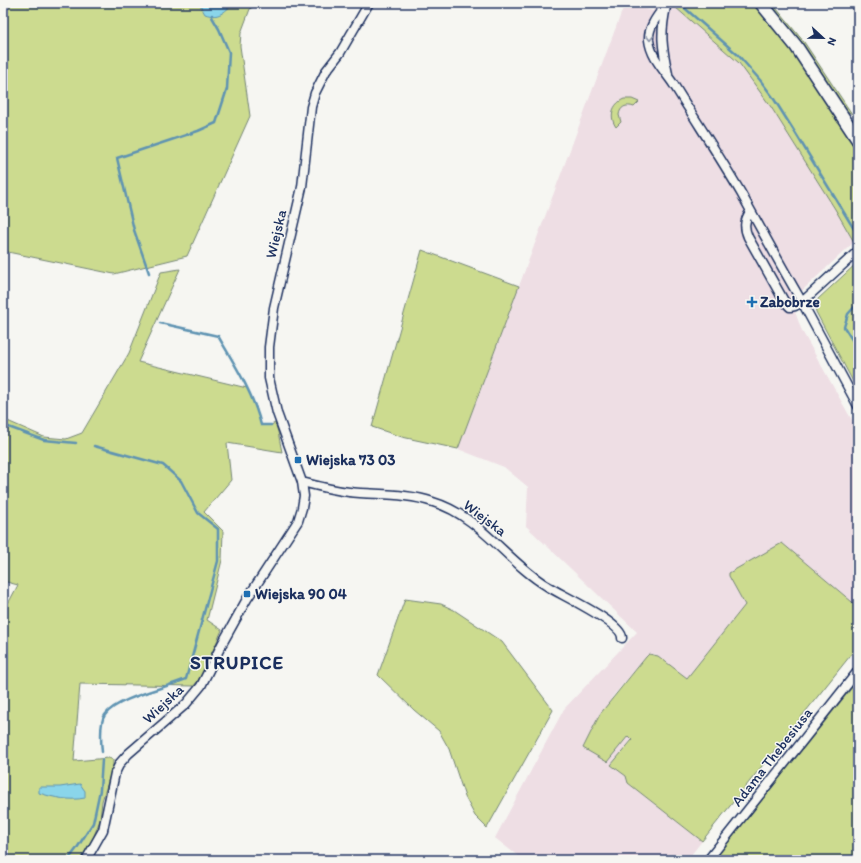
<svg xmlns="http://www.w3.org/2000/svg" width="861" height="863" viewBox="0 0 861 863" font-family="Itim,sans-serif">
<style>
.built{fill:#eedee4}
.green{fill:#ccdb8f;stroke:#748576}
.water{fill:#8ad5ea;stroke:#5e93b2}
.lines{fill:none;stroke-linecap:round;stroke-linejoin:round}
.stream{stroke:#5e93b2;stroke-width:2.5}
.street-casing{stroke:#1b2f5e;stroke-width:11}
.secondary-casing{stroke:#1b2f5e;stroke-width:15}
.street{stroke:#f6f6f2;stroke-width:8}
.secondary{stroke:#f6f6f2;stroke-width:12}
.oneway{stroke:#8892a8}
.poi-dot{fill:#1f6fb2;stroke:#f6f6f2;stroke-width:1.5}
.labels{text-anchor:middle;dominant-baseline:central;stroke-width:3;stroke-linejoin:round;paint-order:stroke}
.street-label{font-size:15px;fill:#1b2f5e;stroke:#f6f6f2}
.poi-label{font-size:15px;font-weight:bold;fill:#1b2f5e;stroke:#f6f6f2;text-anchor:start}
.district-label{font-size:19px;font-weight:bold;letter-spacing:1px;fill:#1b2f5e;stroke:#f6f6f2}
</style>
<rect width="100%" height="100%" fill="#f6f6f2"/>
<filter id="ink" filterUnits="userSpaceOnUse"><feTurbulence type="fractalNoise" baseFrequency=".025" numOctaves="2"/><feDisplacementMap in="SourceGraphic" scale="8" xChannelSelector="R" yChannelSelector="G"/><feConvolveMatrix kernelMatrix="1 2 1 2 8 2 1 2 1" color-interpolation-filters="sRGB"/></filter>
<g filter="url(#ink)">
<path class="built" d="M625 3 653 11 656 3H673L675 7 739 63 771 107 835 209 854 242 791 301 802 331 858 431V607L782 543 729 573V576L745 605 687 678 658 656 654 654H649L646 657 613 696 583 747 607 762 628 736 632 739 611 765 626 776 628 783 702 841 687 860H523L495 838 564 709 637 632 526 526 528 487 504 467 458 449Z"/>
<path class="green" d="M3 3H257L250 9 241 33 240 46 250 116 187 256 114 274 3 251Z
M676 3H754L779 32 810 75 858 148V238L854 242 835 209 771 107 739 63 675 7Z
M767 3H772L804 42 852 114 844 109Z
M624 99H632L639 102 634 107C626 104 620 107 619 115L621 122 616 127C609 117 612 104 624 99Z
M422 250 519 286 458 449 402 437 372 427Z
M858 262V391L816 312 815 306 818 299Z
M180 269 138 362 247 388 256 407 261 425H271L275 423 278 432 282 452 227 443 231 480 204 512 223 531 222 560 207 620 222 630 203 673 194 686 80 684 74 761 109 758 113 760V766L102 801 100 820 94 836 80 860H3V613L18 585 3 581V419L44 437 66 439 82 433 129 353 161 272Z
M782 543 858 607V646L702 841 628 783 626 776 611 765 632 740 628 736 607 762 583 748 600 714 646 657 649 654 658 656 687 678 745 605 729 576V573Z
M405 599 441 604 454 610 502 642 553 710 487 828 475 816 465 797 449 749 439 731 414 710 378 675Z
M858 680V860H714Z"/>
<path class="water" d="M201 3H234C224 12 219 19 205 14L201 7Z
M80 784 85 791V798C70 801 55 798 39 793V787H60Z"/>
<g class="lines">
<path class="stream" d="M679 3 738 55 760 80 772 96 796 134 854 229
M149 273 134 230 117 158 198 131 216 123 227 89 229 52 219 29 212 17V15
M858 303 848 314 844 327 858 349
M160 323 218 336C235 365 253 393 261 425H271
M3 425 44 440 76 443
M94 446 163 465 181 481 198 513 218 529V561L186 679C166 688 116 698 105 715 99 723 101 742 102 752
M68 860 77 848 93 823 100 790 102 760"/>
<defs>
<path id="street" d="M667 3C659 14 648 26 649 40 651 58 665 71 674 85 696 121 720 157 741 193 761 229 781 266 802 302L795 306 790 307 784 301 748 237C744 228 744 221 750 212
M666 7C660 34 662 47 668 74
M858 251 802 302 858 406
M302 482C317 486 333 490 349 492 377 495 407 493 433 502 480 516 507 562 547 586 561 595 623 623 622 638
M86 860 103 830 115 773 120 763 128 754 186 704 201 686 222 644 247 599 298 521 302 508 304 496 302 482 277 413 269 378V347L274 308 302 187 311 107 315 93 326 71 340 53 369 3
M708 860 858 671"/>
<path id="secondary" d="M761 3 796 46 858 140"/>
</defs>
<use href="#street" class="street-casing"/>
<use href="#secondary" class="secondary-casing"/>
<use href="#street" class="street"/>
<use href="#secondary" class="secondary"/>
</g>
<defs><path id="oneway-chevron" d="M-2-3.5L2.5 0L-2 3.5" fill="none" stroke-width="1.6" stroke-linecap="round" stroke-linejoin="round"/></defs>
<use class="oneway" href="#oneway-chevron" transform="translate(650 38) rotate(91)"/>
</g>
<g class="poi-dot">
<path d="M750 296h4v4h4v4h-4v4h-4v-4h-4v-4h4z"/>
<rect x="294" y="456" width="8" height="8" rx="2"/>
<rect x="243" y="590" width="8" height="8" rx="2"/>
</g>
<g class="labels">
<g class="street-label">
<text transform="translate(276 234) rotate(-77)">Wiejska</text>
<text transform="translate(485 518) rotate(37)">Wiejska</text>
<text transform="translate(163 704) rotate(-43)">Wiejska</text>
<text transform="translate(772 757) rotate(-52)">Adama Thebesiusa</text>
</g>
<g class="poi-label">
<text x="760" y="302">Zabobrze</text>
<text x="306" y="460">Wiejska 73 03</text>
<text x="255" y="594">Wiejska 90 04</text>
</g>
<g class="district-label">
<text x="237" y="662">STRUPICE</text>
</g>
</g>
<rect width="861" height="863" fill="none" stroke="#f6f6f2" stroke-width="16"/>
<rect x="8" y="8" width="845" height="847" fill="none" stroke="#1b2f5e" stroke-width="1.5" filter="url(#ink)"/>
<g transform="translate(823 38) rotate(112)" stroke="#f6f6f2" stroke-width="3" paint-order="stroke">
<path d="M0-3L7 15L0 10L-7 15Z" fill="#1b2f5e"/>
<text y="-6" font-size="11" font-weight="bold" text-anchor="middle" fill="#1b2f5e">N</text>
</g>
</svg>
